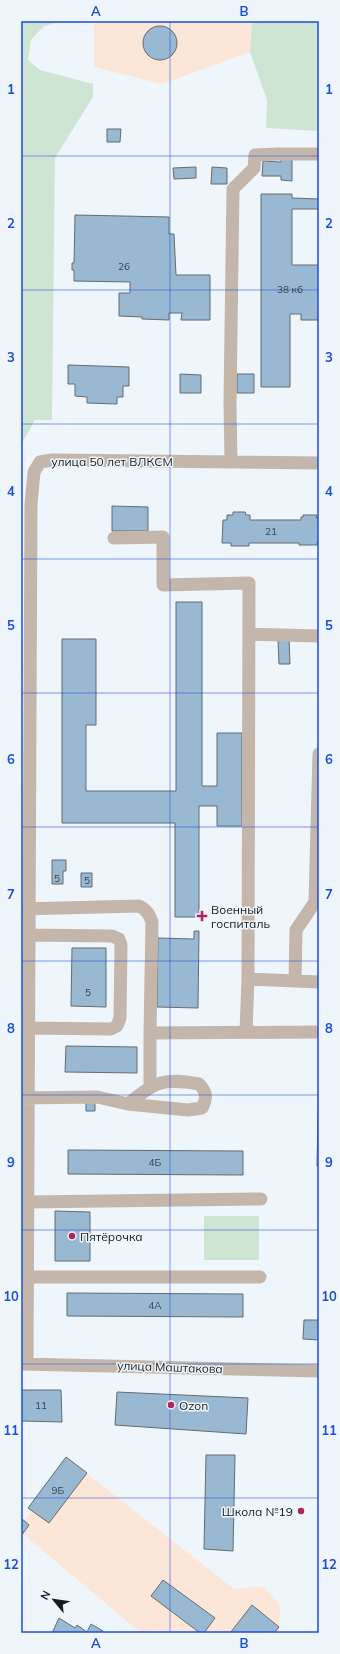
<svg xmlns="http://www.w3.org/2000/svg" width="340" height="1654" viewBox="0 0 340 1654" font-family="Mulish,sans-serif">
<style>
.industrial{fill:#fce6d8}
.green{fill:#cee5d3}
.building{fill:#99b9d2;stroke:#656b6f}
.lines{fill:none;stroke-linecap:round;stroke-linejoin:round}
.minor{stroke:#c4b6ab;stroke-width:13}
.grid{fill:none;stroke:#1d4ed8;stroke-width:1;stroke-opacity:0.55}
.poi-dot{fill:#b12359;stroke:#eff6fb;stroke-width:1.5}
.labels{text-anchor:middle;dominant-baseline:central;stroke-width:3;stroke-linejoin:round;paint-order:stroke}
.number-label{font-size:10px;fill:#38424a}
.street-label{font-size:12px;fill:#181a1c;stroke:#eff6fb}
.poi-label{font-size:12px;fill:#181a1c;stroke:#eff6fb;text-anchor:start}
.neatline{fill:none;stroke:#1d4ed8;stroke-width:1.5}
.grid-label{font-size:13px;text-anchor:middle;font-weight:bold;fill:#1d4ed8}
</style>
<rect width="100%" height="100%" fill="#eff6fb"/>
<path class="industrial" d="M94 21H252L250 52 162 84 94 67Z
M66 1457 234 1589 263 1586 280 1605 279 1633H141L23 1534 21 1518 24 1521 32 1511 28 1508Z"/>
<path class="green" d="M21 21H64L44 26 31 40 28 60 40 70 93 84V97L55 158 52 420H35L21 445Z
M252 21H319V131L266 128 267 100 250 52Z
M204 1216H259V1260H204Z"/>
<path class="building" d="M143 43a17 17 0 1 1 34 0a17 17 0 1 1-34 0Z
M107 129H121L120 142H107Z
M281 158H292V181L281 180V176H262L263 161 281 162Z
M196 167V178L174 179 173 168Z
M212 167 227 168V184H211Z
M261 194H292V198L319 199V209H292V265H319V320H301V314H290V387H261Z
M75 215 169 217V234H174L176 275H210V320H181L182 313H169V320L142 319V317L119 316V293H130V282L74 281V270H72V263H74Z
M68 365 129 367V386H123V397H117V404L87 403V397L75 396V384H68Z
M180 374 201 375V393H180Z
M237 374H254V393H237Z
M112 506 148 507V531H112Z
M233 512H245L246 515H250V520H301V517H303V515H317L316 518H319V542H317V545H299V543H249V546H231V543H222L223 520H227V515H233Z
M176 602H202V786H217V733H242V826H217V806H199V917H175V823H62V639H96V725H86V791H176Z
M289 639 290 664H279L278 640Z
M52 860H66V871H63V884H52Z
M81 873H92V887H81Z
M194 931H199L198 1008 157 1007 158 938 194 939Z
M72 948H106V1007L71 1006Z
M66 1046 137 1047V1073L65 1072Z
M319 1063V1166H317Z
M86 1101H95V1111H86Z
M68 1150 243 1151V1175L68 1174Z
M55 1211 90 1212V1261H55Z
M67 1293 243 1294V1317L67 1316Z
M304 1320H319V1340L303 1339Z
M21 1390H61L62 1422 21 1421Z
M117 1392 248 1398 246 1434 115 1425Z
M206 1455H235L233 1551 204 1549Z
M66 1457 87 1473 49 1523 28 1508Z
M21 1518 29 1525 21 1536Z
M163 1580 215 1618 204 1633H200L151 1596Z
M252 1605 279 1627 274 1633H230Z
M59 1618 75 1628 77 1625 87 1632 91 1624 103 1631 102 1633H55L53 1631Z"/>
<g class="lines">
<path class="minor" d="M231 462 230 403 233 189 254 168 255 155 278 154H319
M114 538 163 537V585L249 583 248 979
M249 634 319 636
M21 909 139 906C147 910 149 914 152 922L150 1033 319 1032
M295 981 296 930 315 902 319 754
M28 1028 111 1029 117 1026 120 1018 121 945 119 939 112 936 29 935
M246 1032 248 979 319 982
M150 1088V1033
M21 1098 97 1097 128 1104 188 1110 202 1108C207 1098 207 1092 199 1084 163 1078 156 1081 128 1104
M27 1202 261 1199
M27 1277H260
M21 1364 319 1371
M27 1364 31 504 34 472 40 462 52 460 319 463"/>
</g>
<path class="grid" d="M170 21V1633M21 156H319M21 290H319M21 424H319M21 559H319M21 693H319M21 827H319M21 961H319M21 1095H319M21 1230H319M21 1364H319M21 1498H319"/>
<g class="poi-dot">
<path d="M200 910h4v4h4v4h-4v4h-4v-4h-4v-4h4z"/>
<circle cx="72" cy="1236" r="4"/>
<circle cx="171" cy="1405" r="4"/>
<circle cx="301" cy="1511" r="4"/>
</g>
<g class="labels">
<g class="number-label">
<text x="124" y="266">26</text>
<text x="290" y="289">38 к6</text>
<text x="271" y="531">21</text>
<text x="57" y="878">5</text>
<text x="87" y="880">5</text>
<text x="88" y="992">5</text>
<text x="155" y="1162">4Б</text>
<text x="155" y="1305">4А</text>
<text x="41" y="1405">11</text>
<text x="58" y="1490">9Б</text>
</g>
<g class="street-label">
<text x="112" y="461">улица 50 лет ВЛКСМ</text>
<text transform="translate(170 1367) rotate(2)">улица Маштакова</text>
</g>
<g class="poi-label">
<text x="211" y="909">Военный<tspan x="211" dy="14">госпиталь</tspan></text>
<text x="80" y="1236">Пятёрочка</text>
<text x="179" y="1405">Ozon</text>
<text x="293" y="1511" text-anchor="end">Школа №19</text>
</g>
</g>
<rect width="340" height="1654" fill="none" stroke="#eff6fb" stroke-width="44"/>
<g transform="translate(54 1600) rotate(299)" stroke="#eff6fb" stroke-width="3" paint-order="stroke">
<path d="M0-3L7 15L0 10L-7 15Z" fill="#181a1c"/>
<text y="-6" font-size="11" font-weight="bold" text-anchor="middle" fill="#181a1c">N</text>
</g>
<rect x="22" y="22" width="296" height="1610" class="neatline"/>
<g class="grid-label">
<text x="96" y="16">A</text>
<text x="244" y="16">B</text>
<text x="11" y="94">1</text>
<text x="329" y="94">1</text>
<text x="11" y="228">2</text>
<text x="329" y="228">2</text>
<text x="11" y="362">3</text>
<text x="329" y="362">3</text>
<text x="11" y="496">4</text>
<text x="329" y="496">4</text>
<text x="11" y="630">5</text>
<text x="329" y="630">5</text>
<text x="11" y="764">6</text>
<text x="329" y="764">6</text>
<text x="11" y="899">7</text>
<text x="329" y="899">7</text>
<text x="11" y="1033">8</text>
<text x="329" y="1033">8</text>
<text x="11" y="1167">9</text>
<text x="329" y="1167">9</text>
<text x="11" y="1301">10</text>
<text x="329" y="1301">10</text>
<text x="11" y="1435">11</text>
<text x="329" y="1435">11</text>
<text x="11" y="1569">12</text>
<text x="329" y="1569">12</text>
<text x="96" y="1648">A</text>
<text x="244" y="1648">B</text>
</g>
</svg>
